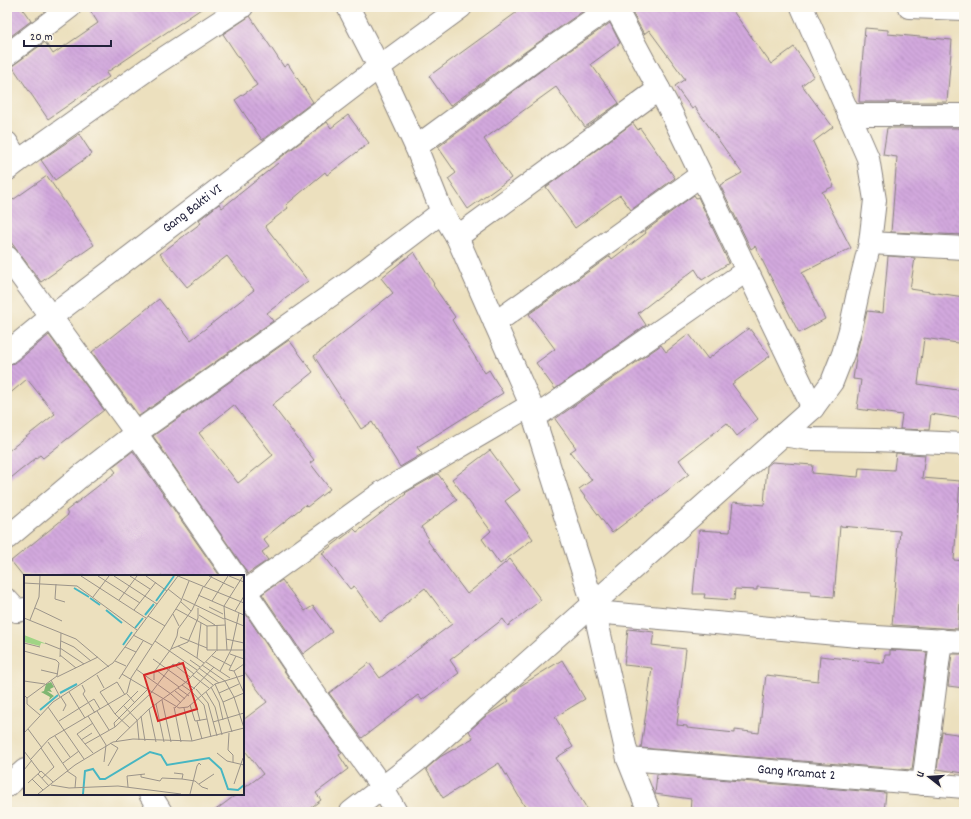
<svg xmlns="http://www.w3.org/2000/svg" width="971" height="819" viewBox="0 0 971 819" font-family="Dekko,sans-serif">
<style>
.building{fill:url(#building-back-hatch);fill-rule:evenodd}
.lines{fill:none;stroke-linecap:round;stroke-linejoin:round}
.minor-casing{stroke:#87817c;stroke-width:24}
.minor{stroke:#fff;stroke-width:22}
.labels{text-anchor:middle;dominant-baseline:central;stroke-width:4;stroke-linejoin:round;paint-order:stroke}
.street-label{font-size:14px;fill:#22223b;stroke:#fbf7ec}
.inset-river{fill:none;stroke:#47b6c2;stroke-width:2}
.inset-road{fill:none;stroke:#9b948a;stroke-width:1}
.view{fill:#d62828;fill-opacity:0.15;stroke:#d62828;stroke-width:2}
.inset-edge{fill:none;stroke:#22223b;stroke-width:2}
</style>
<defs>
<pattern id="building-back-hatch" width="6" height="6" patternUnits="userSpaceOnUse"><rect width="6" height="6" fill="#d2a8dd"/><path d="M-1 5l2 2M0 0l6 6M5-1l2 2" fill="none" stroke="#b490bf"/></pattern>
</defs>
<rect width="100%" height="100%" fill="#fbf7ec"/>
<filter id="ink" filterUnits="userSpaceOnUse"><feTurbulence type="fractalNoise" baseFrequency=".025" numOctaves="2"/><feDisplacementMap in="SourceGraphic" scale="8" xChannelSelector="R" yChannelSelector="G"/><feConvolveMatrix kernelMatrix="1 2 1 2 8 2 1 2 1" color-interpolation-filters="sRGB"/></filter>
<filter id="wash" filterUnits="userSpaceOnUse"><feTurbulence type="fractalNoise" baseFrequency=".012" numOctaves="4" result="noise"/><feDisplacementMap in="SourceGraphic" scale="16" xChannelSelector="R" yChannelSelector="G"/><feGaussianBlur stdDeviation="0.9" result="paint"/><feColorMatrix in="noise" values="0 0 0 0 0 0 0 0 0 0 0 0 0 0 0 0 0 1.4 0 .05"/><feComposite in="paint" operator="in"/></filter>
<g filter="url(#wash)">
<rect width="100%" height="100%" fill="#ece0be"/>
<g id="blocks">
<path class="building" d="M7 7H21L31 21 7 39Z
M88 7H204L106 73 109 77 48 119 12 66 45 42 53 54 98 23Z
M524 7H589L536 44 450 106 429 76Z
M629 7H730L771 64 794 47 814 76 802 85 833 127 813 142 834 186 822 192 851 248 802 273 825 319 799 333 755 246 751 249 720 185 742 173 695 107 692 109 675 86 685 79 649 30 644 34Z
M250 16 284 67 288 64 313 102 262 140 235 100 257 85 223 34Z
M610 23 620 43 591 64 619 103 585 127 556 87 484 139 511 178 468 209 448 179 456 173 438 147 550 64Z
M865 28 888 30V34L952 40 947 102H859Z
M348 115 369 143 327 175 325 172 286 205 288 208 265 226 308 281 267 313 273 321 139 416 92 352 159 299 191 340 254 290 227 256 187 287 160 254 201 223 199 220 219 204 222 208 278 163 276 161 327 122 331 128Z
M633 123 638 130 640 128 675 178 631 210 620 195 575 228 546 187Z
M887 128H957L964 129V235L891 232 897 157 883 155Z
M79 134 92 154 55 180 41 160Z
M47 176 94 245 41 282 7 237V204Z
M694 195 696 198 698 197 729 263 702 280 695 269 638 313 646 325 555 389 536 363 555 349 529 314 610 256 612 259 646 233 645 231Z
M414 252 434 284 433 285 455 317 452 320 485 373 489 370 503 393 417 447 422 454 400 467 372 422 361 429 314 356 393 293 381 278Z
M888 256 915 258 910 289 964 297V344L924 338 918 384 964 391V419L931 414 929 430 900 429 902 415 857 409 861 380 853 379 857 351 867 311 883 313Z
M749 328 770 356 732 384 758 419 737 436 727 423 679 460 689 474 612 533 579 489 592 480 570 452 576 448 555 419 661 345 666 352 689 334 708 359Z
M49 335 104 410 43 458 40 455 7 481V452L55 414 27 379 7 396V365L15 363Z
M289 340 313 372 272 405 314 460 310 463 330 489 307 507 305 505 263 539 269 547 262 552 268 560 247 574 245 569 153 436ZM234 405 273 455 238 483 199 433Z
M490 450 520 490 505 501 533 539 500 564 482 539 491 531 452 479Z
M133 451 220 576H23L11 561 68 515 66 511 116 472 112 467Z
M896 453 925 455 922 478 960 481 954 560 963 561 958 629 892 625 900 531 840 526 834 597 811 595V591L757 587V590L735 589 734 600 704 598 705 594H693L699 530 730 532 733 502 764 505 767 466 772 462 813 465 812 473 858 477 859 468 894 470Z
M438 474 457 500 421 527 429 539 427 540 467 594 510 559 541 600 508 626 503 619 450 660 459 673 422 700 418 695 362 738 329 693 369 663 380 678 452 624 425 588 380 622 354 586 350 589 322 553 354 529 357 532 406 494 405 493Z
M282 580 305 611 313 606 332 632 303 654 262 594Z
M243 610 308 706 342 753 339 755 348 769 316 793 321 800 305 812H213L237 794H243V789L263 774 243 748V720L267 702 243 670Z
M628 629 654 632 652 645 686 649 677 725 687 726V728L735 733V730L759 733 766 675 818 681 820 656 884 663 885 655H890V650L927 652 912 770 641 748 652 668 624 665Z
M952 654H964V688L948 686Z
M562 660 585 699 555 717 573 747 556 758 589 812H528L499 763 443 798 426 769 440 757 473 738 469 731 487 715 509 701 507 698 520 686Z
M942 732 964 735V773L937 769Z
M657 774 886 793 884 812H690L691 799 655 794Z"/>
</g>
</g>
<g filter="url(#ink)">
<use href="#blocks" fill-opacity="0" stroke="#87817c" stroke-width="1"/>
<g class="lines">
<defs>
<g id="minor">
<path d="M348 7 379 67 416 147 442 212 457 237 531 405 534 418 593 604 628 759 649 812"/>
<path d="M615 7 669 108 813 408"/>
<path d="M909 7 964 9"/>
<path d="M7 55 70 7"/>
<path d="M849 115H964"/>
<path d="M7 143 15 156 17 162 7 170"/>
<path d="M416 147 543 54 611 7"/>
<path d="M17 162 155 64 242 7"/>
<path d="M457 237 659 89"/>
<path d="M870 243 964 248"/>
<path d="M7 257 136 433 235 576"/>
<path d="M495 323 701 175"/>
<path id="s1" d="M7 353 51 317 379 67 461 7"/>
<path d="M534 418 746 271"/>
<path d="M782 435 809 439 875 440 964 444"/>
<path d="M7 538 82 475 136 433 351 281 442 212"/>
<path d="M243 588 318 699 382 787 396 812"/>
<path d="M243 593 384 491 531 405"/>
<path d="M7 600 17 611 25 609"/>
<path d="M595 612 858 636 964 642"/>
<path id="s2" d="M628 759 964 787"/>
<path d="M923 784 941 640"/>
<path d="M7 786 25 770"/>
<path d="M150 794 161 812"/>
<path d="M351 812 418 760 813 408 832 382 843 354 850 330 859 288 870 243 875 200 868 158 802 7"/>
</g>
</defs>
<use href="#minor" class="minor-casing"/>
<use href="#minor" class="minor"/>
</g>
</g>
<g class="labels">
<g class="street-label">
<text stroke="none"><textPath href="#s1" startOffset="235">Gang Bakti VI</textPath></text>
<text stroke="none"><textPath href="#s2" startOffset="169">Gang Kramat 2</textPath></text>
</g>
</g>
<g transform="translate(24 575)">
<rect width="220" height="220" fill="#ece0be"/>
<path d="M0 60 23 69 17 68 16 71 0 67Z" fill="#a0d485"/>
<path d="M27 107 30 112 26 114 28 117 23 116 30 121 25 125 26 122 17 117 20 116 22 109Z" fill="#80b672"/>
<path class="inset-river" d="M50 13 65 22M66 23 76 30M132 26 150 1M82 35 98 48M121 40 130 29M111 53 119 43M99 70 108 57M36 118 53 109M16 135 34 120M59 219 61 196 69 194 76 204H81L126 177 137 180 143 190 185 183 197 194 204 214 214 215 220 210"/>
<path class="inset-road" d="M57 1 122 43M74 1 116 28M90 1 133 29M106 1 126 14M122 1 143 16M154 1 220 28M185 1 210 13M205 1 220 7M0 8 53 11 113 55M32 9 31 24 41 27M180 12 188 1M144 14 158 25M174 20 220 40M69 22 85 1M159 24 200 44M95 25 113 1M188 26 204 1M157 27 167 36M185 32 199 39M11 33 38 46M152 34 183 51 201 50M110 35 132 7M211 36 220 21M149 39 155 51M175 40 191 50M124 41 141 51M0 43 52 64 85 92M200 43 220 51M6 45 15 22 16 1M177 48 173 83 180 88M193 50V76M183 51V75H220M109 60 128 70M156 62 183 73M202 64 220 68M37 66 50 72 67 86M131 66 173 95M0 68 16 72M21 68 36 74M154 71 173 83M101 72 112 77M36 73 60 89M147 74 164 67 174 43V33M203 75 200 31 219 1M0 76 32 85 35 88 33 101 3 123M206 79 220 84M36 80 52 93M188 81 207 91M212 81 205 95 210 96 220 89M36 82 37 58M129 84 171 114M166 85 176 92M91 86 102 91M182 87 206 103M178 90 201 106 210 122 220 153M152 91 166 102M175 93 195 108M112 94 147 119M17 95 34 99M132 95 155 112M172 96 189 110M196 96 207 75 215 38M210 96 220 118M98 99 155 133 164 132 191 109 220 100M73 100 80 113M168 100 185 113M33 102 74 82M95 104 119 66M27 105 36 122M130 105V97L147 74 153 61 154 54 168 35 179 12M0 106 21 109M191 109 199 127 208 157M58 110 61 116 59 119 71 138M158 110 168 117M187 112 195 127 199 145M154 113 165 121M172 114 184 128 193 161M151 116 161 124M45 117 61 143M168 117 180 130 187 162M182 117 191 132 198 160M195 118 215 109M103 119 111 128M147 119 157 128M0 120 3 123V129L16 140M101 120 93 107 76 117 91 139 114 116M37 122 42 130 39 136M138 125 147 167M171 126 176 146M199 127 220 118M132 129 140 167M99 130 113 145 115 165M166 130 171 146 183 144M24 132 60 184M150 132 157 167M151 133 190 92M160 133 168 166M125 134 132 167M73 136 85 155M91 139 106 153M64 141 82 170M117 141 121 166M35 146 70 124 76 134M173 146 178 164M189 147 220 138M91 152 127 118 149 89 152 91 155 87 170 99M4 154 18 173M0 158 29 127 89 88 154 1M205 158 204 175 209 180V187M31 161 46 182M57 165 68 158M92 166 125 134 162 107 192 76M24 167 44 196M61 169 53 159 69 148M17 173 30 192 18 203M0 176 16 197 4 208M69 178 61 169 91 152 90 148 123 115M193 178 203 186 220 190M7 184 25 164 103 118 107 103 157 26 165 6M80 187 82 170M39 188 55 176M84 191 94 173 86 168M0 195 8 185M43 196 52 202 51 213M16 197 17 196 29 207M150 198 159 199 158 204 171 206 178 212 184 214M14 199 25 211M117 199V202L136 206 138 203 158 204M8 204 19 215M175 209 190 199M210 209 219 183M27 210 45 213 94 211 157 219M104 212 103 201 121 199M14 219 51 190 89 167 109 164 168 166 220 153M166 219 173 191 175 188 177 190"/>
<path class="view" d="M159 88 173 134 134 146 120 100Z"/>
<rect width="220" height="220" class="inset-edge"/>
</g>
<rect width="971" height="819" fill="none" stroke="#fbf7ec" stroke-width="24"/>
<g transform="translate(929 777) rotate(287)" stroke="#fbf7ec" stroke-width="3" paint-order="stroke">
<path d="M0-3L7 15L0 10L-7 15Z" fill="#22223b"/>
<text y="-6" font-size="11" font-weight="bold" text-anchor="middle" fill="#22223b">U</text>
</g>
<path d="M24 40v6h87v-6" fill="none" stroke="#22223b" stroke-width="2"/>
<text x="30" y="40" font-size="12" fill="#22223b" stroke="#fbf7ec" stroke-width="3" paint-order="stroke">20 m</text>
</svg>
